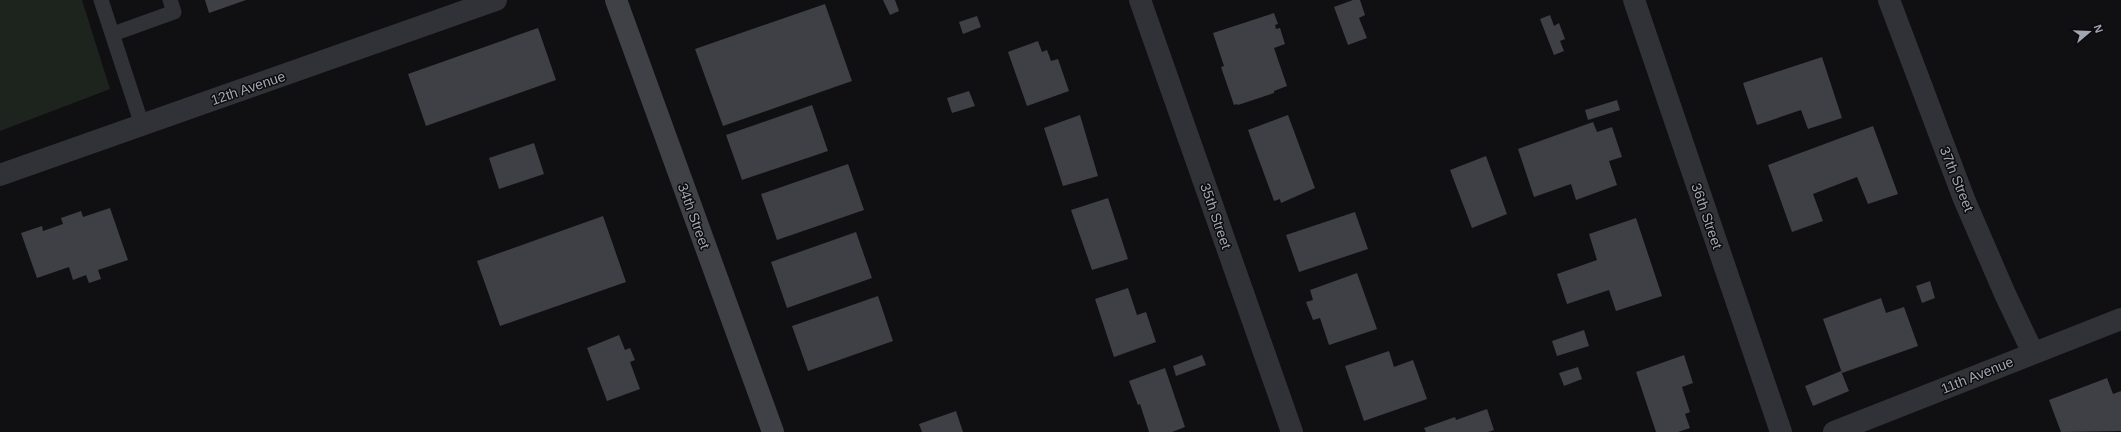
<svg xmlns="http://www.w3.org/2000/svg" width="2121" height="432" viewBox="0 0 2121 432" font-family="Helvetica,sans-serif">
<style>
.green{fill:#1d241e}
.building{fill:#3f4045}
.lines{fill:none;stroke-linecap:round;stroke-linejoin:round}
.lane{stroke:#313237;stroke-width:15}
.street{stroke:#313237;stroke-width:22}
.secondary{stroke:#3f4147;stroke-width:22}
.labels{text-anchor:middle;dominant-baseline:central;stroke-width:3;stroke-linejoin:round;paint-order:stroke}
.street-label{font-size:14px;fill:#a2a6b3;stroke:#0c0b0d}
</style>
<rect width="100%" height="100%" fill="#101012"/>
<path class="green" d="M0 0H82L110 89 0 131Z"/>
<path class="building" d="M205 0H246L209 13Z
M883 0H895L899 11 890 15Z
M1353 0H1360L1365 15 1359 18 1367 38 1348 45 1334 7Z
M825 4 852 81 723 126 695 49Z
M1274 13 1278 24 1275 25 1276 29 1280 28 1285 44 1274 48 1287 86 1274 91V93L1238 105 1237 104 1234 105 1221 67 1224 66 1213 33Z
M1550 15 1554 26 1559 23 1565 39 1560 41 1564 51 1554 55 1540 19Z
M977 16 981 27 963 34 959 22Z
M538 28 556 80 426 126 408 74Z
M1038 41 1042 52 1047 50 1051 61 1058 59 1069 91 1027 106 1008 52Z
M1822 57 1842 118 1808 129 1801 110 1757 125 1743 83Z
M969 91 975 106 952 113 947 98Z
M1617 100 1620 110 1588 120 1585 110Z
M812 105 828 151 742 180 726 135Z
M1080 115 1098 176 1063 186 1044 128Z
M1288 115 1315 188 1281 203 1280 199 1274 201 1248 130Z
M1593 122 1597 132 1612 127 1622 157 1609 161 1617 185 1576 200 1571 184 1534 197 1518 149Z
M1873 126 1898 194 1868 204 1857 177 1813 194 1823 221 1792 232 1768 165Z
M534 143 544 174 499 189 489 158Z
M1486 156 1507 214 1472 228 1450 170Z
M848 164 864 210 777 240 761 194Z
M1108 198 1128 259 1092 270 1071 210Z
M110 208 128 260 98 270 101 279 89 283 86 275 73 280 69 267 37 278 21 233 42 226 43 231 63 224 61 218 81 211 83 217Z
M1355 212 1368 249 1299 272 1286 235Z
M603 216 626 282 500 326 477 261Z
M1636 218 1662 296 1616 311 1609 290 1567 304 1557 274 1597 260 1589 234Z
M856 232 872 278 787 308 771 262Z
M1357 273 1377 329 1329 345 1320 318 1313 320 1306 302 1313 300 1310 290Z
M1930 281 1935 298 1922 303 1916 286Z
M1128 288 1137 315 1146 312 1156 342 1114 357 1095 299Z
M878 296 893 341 808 371 792 326Z
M1881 298 1886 313 1904 307 1918 346 1842 373 1823 319Z
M1584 330 1589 346 1557 356 1552 341Z
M619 335 625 350 630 348 635 360 630 362 640 389 607 401 587 348Z
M1389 351 1394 367 1413 360 1427 399 1364 421 1345 366Z
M1202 355 1206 365 1176 376 1173 366Z
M1684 355 1693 383 1682 387 1690 412 1685 414 1690 428 1678 432H1656L1636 372Z
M1578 367 1582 379 1564 386 1559 373Z
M1165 368 1185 427 1172 432H1149L1140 404 1138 405 1129 381Z
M1841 371 1849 391 1813 406 1805 386Z
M2107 378 2113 394 2121 391V431L2061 432 2049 400Z
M1487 409 1494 430 1488 432H1426L1424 428 1455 417 1456 420Z
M956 411 963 432H922L919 424Z"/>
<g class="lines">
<path class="lane" d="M101 0 142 125
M113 34 174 12 170 0"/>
<path class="street" d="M1140 0 1292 432
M1634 0 1781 432
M1889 0 1964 199 2005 294 2033 353
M0 175 496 0
M1834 432 2121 319"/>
<path class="secondary" d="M616 0 773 432"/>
</g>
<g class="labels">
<g class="street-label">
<text transform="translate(248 88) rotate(-19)">12th Avenue</text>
<text transform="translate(1957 179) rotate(68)">37th Street</text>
<text transform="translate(694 216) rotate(70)">34th Street</text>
<text transform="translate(1216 216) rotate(71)">35th Street</text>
<text transform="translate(1707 216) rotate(71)">36th Street</text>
<text transform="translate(1977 375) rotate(-22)">11th Avenue</text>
</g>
</g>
<g transform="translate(2089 32) rotate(71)" stroke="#0c0b0d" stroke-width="3" paint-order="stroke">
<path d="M0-3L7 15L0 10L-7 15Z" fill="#a2a6b3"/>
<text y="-6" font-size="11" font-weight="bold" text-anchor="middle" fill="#a2a6b3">N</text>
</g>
</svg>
